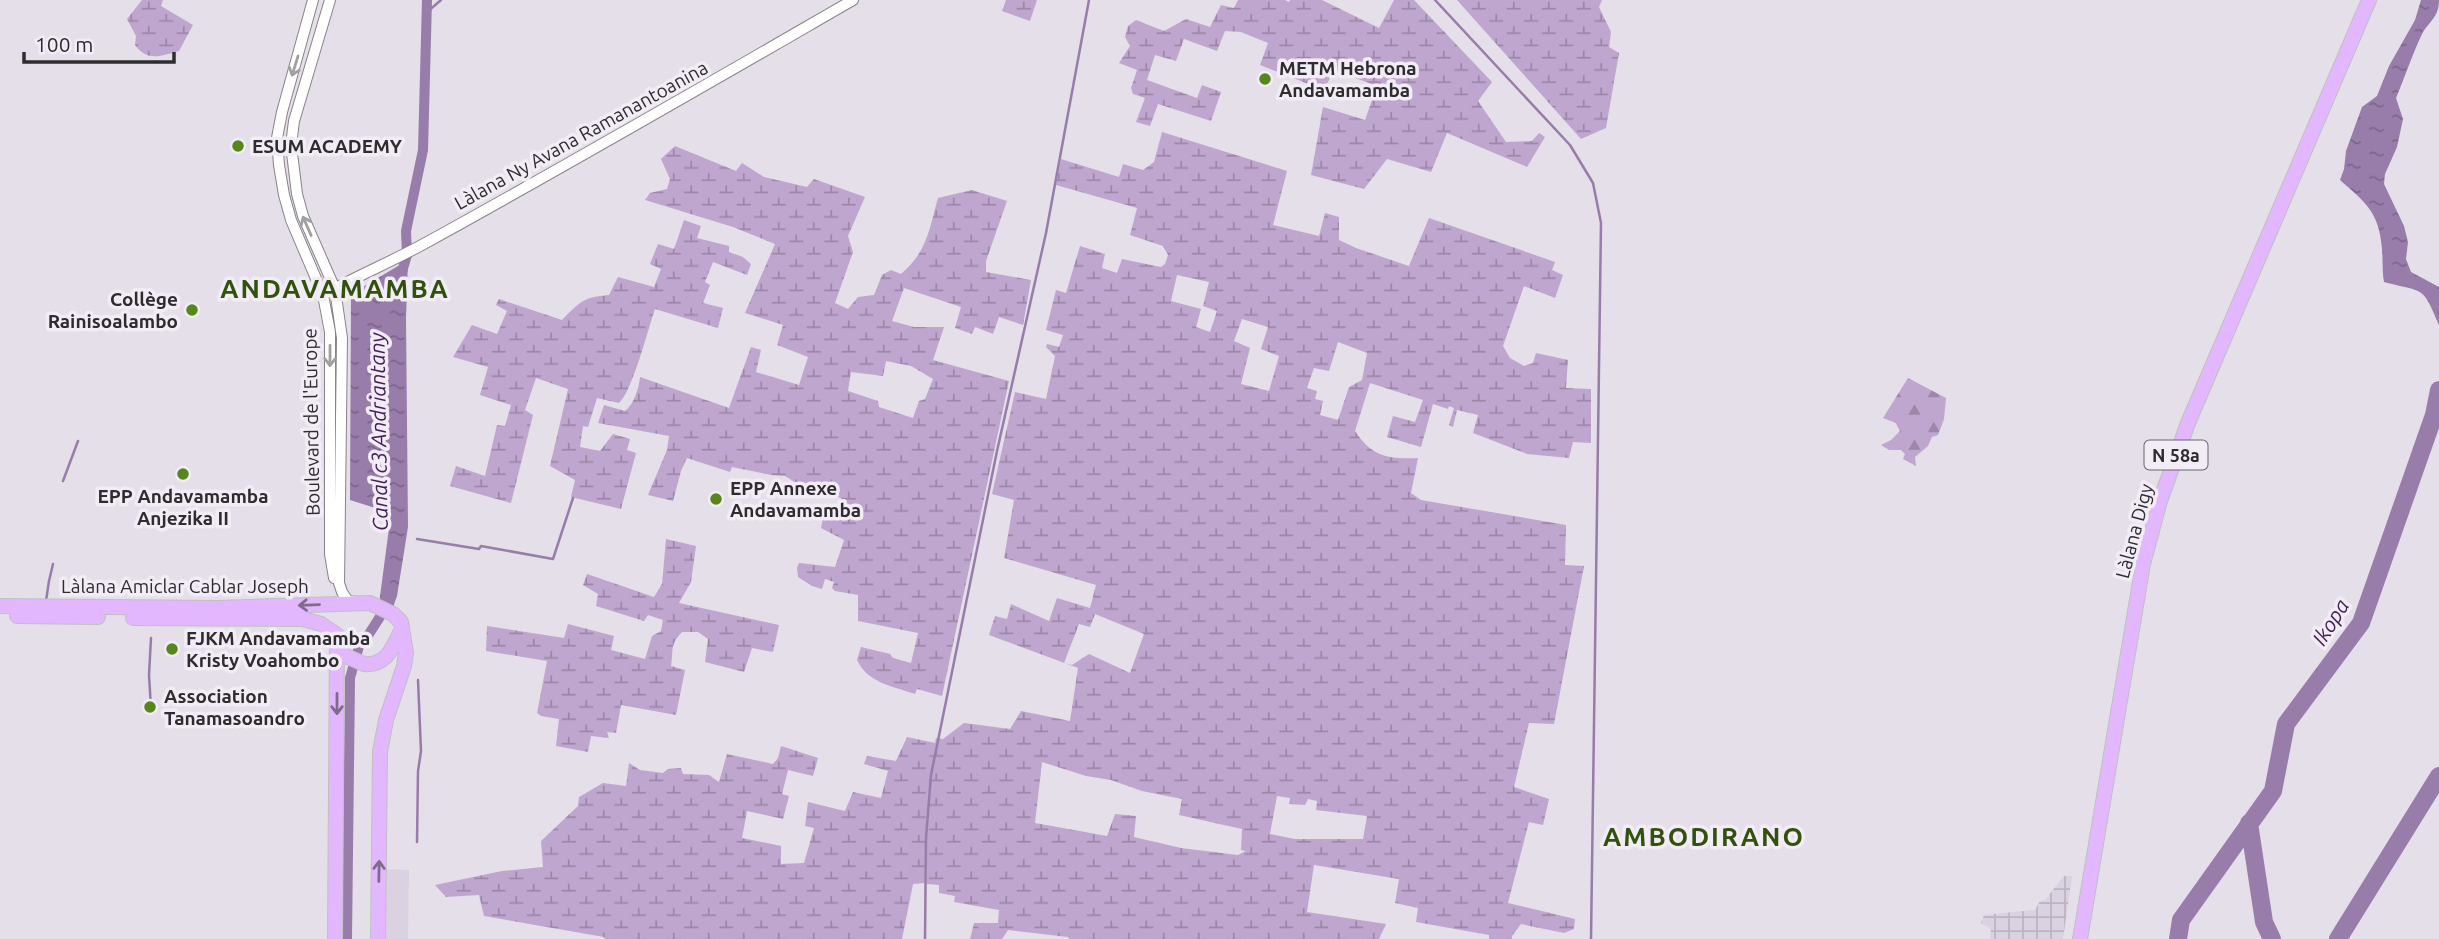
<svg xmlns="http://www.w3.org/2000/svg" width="2439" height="939" viewBox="0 0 2439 939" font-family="Ubuntu,sans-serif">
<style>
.built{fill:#dad1e1}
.industrial{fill:url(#industrial-grid)}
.forest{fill:url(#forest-firs)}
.wetland{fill:url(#wetland-marsh);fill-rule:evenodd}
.water{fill:url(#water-ripples)}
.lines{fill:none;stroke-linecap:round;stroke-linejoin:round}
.stream{stroke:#987caa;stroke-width:2.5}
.canal{stroke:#987caa;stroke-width:10}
.river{stroke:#987caa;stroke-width:18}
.minor-casing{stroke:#88838b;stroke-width:12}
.major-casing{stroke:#c0c0c1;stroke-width:16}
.minor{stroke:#fff;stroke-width:10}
.major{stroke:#e3b7fd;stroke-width:14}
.major-bridge-casing{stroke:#c0c0c1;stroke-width:16;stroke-linecap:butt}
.major-bridge{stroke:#e3b7fd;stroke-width:14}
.oneway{stroke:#a1a0a1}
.oneway2{stroke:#7f6b8c}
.poi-dot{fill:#56871c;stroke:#f1ecf5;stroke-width:2.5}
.labels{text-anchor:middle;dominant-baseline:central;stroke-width:7;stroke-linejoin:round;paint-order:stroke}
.shield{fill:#f1ecf5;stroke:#68666a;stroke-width:2}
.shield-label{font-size:18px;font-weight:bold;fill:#2e2c2f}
.poi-label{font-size:19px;font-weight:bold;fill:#2e2c2f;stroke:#f1ecf5;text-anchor:start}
.street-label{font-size:19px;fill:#2e2c2f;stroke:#f1ecf5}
.water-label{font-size:21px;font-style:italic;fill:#431e57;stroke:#f1ecf5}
.district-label{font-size:26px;font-weight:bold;letter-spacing:2px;fill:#31510d;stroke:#f1ecf5}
</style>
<defs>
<pattern id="industrial-grid" width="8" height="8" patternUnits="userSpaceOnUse" patternTransform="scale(1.75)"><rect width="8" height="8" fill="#dad1e1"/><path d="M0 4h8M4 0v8" fill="none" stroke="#bbb4c1"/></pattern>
<pattern id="forest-firs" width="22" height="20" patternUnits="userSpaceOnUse" patternTransform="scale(1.75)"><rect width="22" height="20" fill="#bfa6cf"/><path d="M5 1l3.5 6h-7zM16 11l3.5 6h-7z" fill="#9c87a8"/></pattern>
<pattern id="wetland-marsh" width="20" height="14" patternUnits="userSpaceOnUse" patternTransform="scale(1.75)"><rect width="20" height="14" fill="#bfa6cf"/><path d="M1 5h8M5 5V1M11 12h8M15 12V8" fill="none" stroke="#9c87a8"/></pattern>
<pattern id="water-ripples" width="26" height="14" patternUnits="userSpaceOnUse" patternTransform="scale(1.75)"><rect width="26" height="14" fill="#987caa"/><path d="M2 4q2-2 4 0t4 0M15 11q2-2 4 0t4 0" fill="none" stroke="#7c668b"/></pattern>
</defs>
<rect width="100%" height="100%" fill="#e4dfe8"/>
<path class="built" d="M380 869 409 870 408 939H379Z"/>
<path class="industrial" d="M2064 876H2072L2063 939H1990L1991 929 1981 923 1984 915 2035 910 2040 901 2045 900Z"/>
<path class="forest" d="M1908 378 1946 398 1944 419 1938 435 1932 437 1928 446 1915 457 1916 466 1903 459 1905 454 1901 450H1889L1881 445 1891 440 1900 431 1896 423 1883 418Z"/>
<path class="wetland" d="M142 0H163L161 6 193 25 179 51C161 56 147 62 135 45L136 36 127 19Z
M1006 0H1037L1030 21 1002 11Z
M1238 0H1285L1289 2 1290 0H1322L1379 28 1394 0H1414L1492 82 1478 101 1506 142 1532 141 1539 133 1545 137 1527 167 1447 133 1431 172 1387 159 1364 189 1311 175 1323 107 1365 120 1377 86 1334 70 1324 90 1260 65 1268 43 1241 32 1225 31 1217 51 1184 39 1176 61 1155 55 1147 80 1197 98 1202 85 1221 92 1211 121 1158 104 1150 126 1136 122 1145 98 1133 94 1131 88 1137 70 1119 63 1130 46 1125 37 1128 26 1136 20 1164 31 1186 19 1210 27 1221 5 1234 8Z
M1457 0H1602L1599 7 1611 32 1609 47 1619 53 1606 128 1581 139Z
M1162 132 1287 171 1273 225 1319 236 1325 213 1339 217V240L1356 248 1409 266 1429 218 1555 262 1552 270 1563 275 1555 298 1524 286 1503 346 1510 358 1524 366 1533 363 1536 353 1568 360 1566 388 1591 389V443L1573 442 1569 458 1527 454 1473 433 1478 415 1457 410 1453 427 1449 425 1454 408 1449 406 1448 409 1433 404 1421 447 1387 437 1393 416 1415 422 1423 400 1370 383 1355 431C1372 457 1388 459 1418 458L1411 493 1421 500 1566 525 1565 565 1584 566 1554 724 1529 723 1514 787 1549 799 1543 825 1529 822 1508 903 1575 919 1574 929 1564 933 1521 924 1512 936V939H1489V935L1416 922 1418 908 1395 903 1399 879 1314 865 1307 912 1386 924 1379 939H1069L1068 937 1008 930 1002 939H970L974 923H998L999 910 954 902 955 896 939 893V885L927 884V824L925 883 913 884 902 939H605L604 937 484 916 479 895 446 897 435 885 502 871 543 867 541 841 578 806 579 797 603 783 626 786 629 763 640 770 663 773 668 769 681 768 683 774 709 775 719 782 727 754 773 764 778 758 781 746 818 758 813 776 788 770 782 794 789 796 783 819 747 811 742 838 781 846V864L804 863 814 828 805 826 808 802 845 811 853 792 881 798 888 771 864 764 867 756 896 761 907 737 935 743 936 738 943 739 964 723 1010 729 1021 711 1070 721 1078 668 989 635 995 616 1007 619 1011 604 1049 621 1057 598 1090 608 1096 585 1004 558 1014 500 992 494 1015 392 1046 399 1055 356 1046 347 1047 344 1059 347 1063 335 1046 330 1056 290 1066 293 1080 246 1105 254 1102 268 1117 273 1122 259 1161 267 1165 264 1168 255 1163 246 1130 235 1137 208 1056 185 1061 159 1119 177 1123 164 1143 170 1154 162ZM1177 275 1209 282 1203 306 1217 311 1210 332 1196 327 1201 309 1171 301ZM1242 319 1268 327 1261 349 1279 356 1269 391 1241 384 1250 348 1234 341ZM1338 342 1367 353 1362 380 1349 387 1338 420 1320 415 1323 401 1315 399 1317 391 1307 388 1314 368 1329 371ZM1095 614 1144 634 1130 673 1089 654 1072 665 1064 663 1079 624 1090 627ZM1042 762 1086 776 1111 780 1142 791 1182 799 1179 815 1242 829 1241 850 1246 851 1238 855 1181 848 1134 837 1136 816 1115 814 1107 836 1035 823ZM1277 796 1290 798 1289 804 1305 805 1308 799 1317 801 1316 810 1367 816 1363 839H1295L1270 834Z
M675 146 736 171 742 163 764 177 807 187 814 179 865 197 848 236 853 252 835 303 848 309 858 297 874 295 882 275 891 270 901 274C927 252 929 230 938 198L972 190 1007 201 986 261V272L1031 280 1023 325 999 317 993 334 975 327 972 334 955 328 961 307 904 288 892 321 914 327H944L933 360 1009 381 942 696 917 689 915 694C892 686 868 683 857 660L861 647 890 654 893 658 911 663 918 633 858 621V595L835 591 832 588 834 582 825 579 822 589 812 586 798 577 797 568 799 563 835 567 844 540 821 528 823 518 837 520 841 498 798 484 785 476 771 475 732 467 730 472 687 458 681 471 673 501 648 495 667 450 669 436 598 423 604 405 625 411C634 404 639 388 640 377L729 408 751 347 761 350 756 372 799 385 808 357 777 345 783 325 745 313 775 244 733 227 645 200 650 193 667 189 670 179 661 159ZM886 361 911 366 933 379 925 399 919 401 913 418 879 407 878 401 848 391 851 372 883 376Z
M684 220 701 226 697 238 729 246V252L743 257 751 264 747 275 713 262 705 282 710 285 703 303 723 308 718 328 655 309C648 329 632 392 619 403L597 398 588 427 583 426 580 447 600 451 613 434 630 439 627 450 636 453 621 509 571 497 575 480 550 466 568 389 536 378 525 410 533 415 511 503 450 486 456 466 485 476 497 425 505 426 511 405 480 395 488 367 453 357 472 325 497 334 507 311 496 305 499 299 562 320C580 302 583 297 609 295L618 277 654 287 661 269 650 264 658 244 674 249Z
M666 539 696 546 691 582 679 603 779 625 773 652 752 648 744 672 705 662 708 639 698 632H682C669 646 674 649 671 666L685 670 676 715 621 705 616 733 607 732 609 738 591 736 588 752 556 746 559 719 541 716 537 713 547 661 486 651 487 626 564 638 568 624 614 636 611 650 645 659 652 636 661 631 663 620 648 615 644 621 596 606 598 594 583 585 587 574 654 597 662 584Z"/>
<path class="water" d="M2421 0H2439C2439 18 2428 22 2422 34 2412 55 2405 77 2396 98L2403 119 2397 147 2385 174 2384 184 2404 226 2408 242 2406 259 2411 272 2439 287V325C2422 284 2424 293 2384 282 2382 271 2383 260 2382 249 2379 212 2366 203 2340 180L2344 169 2346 151 2362 107 2377 96 2389 66 2415 20Z
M408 260 406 318 408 527 397 596 391 613 379 604 391 513 350 500 351 294Z"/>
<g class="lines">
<path class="stream" d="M1435 0 1570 145 1593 183 1601 223 1591 939
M426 13 441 0
M63 481 78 441
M417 539 479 549 481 546 553 559 573 498
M46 601 49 581 53 564
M151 708 149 675 151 638
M417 842 418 771 421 751 418 680
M925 939 926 838 931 775 997 451 1046 233 1089 0"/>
<path class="canal" d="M401 275 407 255 406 231 423 150 427 0
M347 939 350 678 360 643 367 637 387 606"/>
<path class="river" d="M2249 823 2264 922 2272 939
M2178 939 2181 920 2273 791 2286 724 2361 623 2434 415 2439 390
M2338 939 2439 776"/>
<defs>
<path id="minor" d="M313 0 282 112 277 138 279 165 284 195 291 220 323 295 330 332V554L334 578
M330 0 294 121 291 145 297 194 303 216 335 289 342 338 339 583 342 592 348 601 357 602
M330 291C360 275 390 262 420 246 566 166 709 83 853 0"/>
<path id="major" d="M0 606 217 608 370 603 393 614 401 622 406 653 404 666 386 720 380 752 378 939
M17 616 98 617
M133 618 303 619 321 624 337 635
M364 664C387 666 393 647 402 629
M335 939 337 640
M2080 939 2143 564 2160 501 2188 423 2369 0"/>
</defs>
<use href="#minor" class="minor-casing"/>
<use href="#major" class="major-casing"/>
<use href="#minor" class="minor"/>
<use href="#major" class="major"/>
<defs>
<path id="major-bridge" d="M337 652 364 664"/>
</defs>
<use href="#major-bridge" class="major-bridge-casing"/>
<use href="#major-bridge" class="major-bridge"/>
</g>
<defs><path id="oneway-shaft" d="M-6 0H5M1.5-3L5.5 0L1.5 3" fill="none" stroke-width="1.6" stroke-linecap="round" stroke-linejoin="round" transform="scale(1.75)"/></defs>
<g class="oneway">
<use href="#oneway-shaft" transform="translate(295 66) rotate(107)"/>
<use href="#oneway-shaft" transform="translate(307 226) rotate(-114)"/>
<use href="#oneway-shaft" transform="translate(330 356) rotate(90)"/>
</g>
<g class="oneway2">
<use href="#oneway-shaft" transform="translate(309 605) rotate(178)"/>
<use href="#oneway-shaft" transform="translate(337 704) rotate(90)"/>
<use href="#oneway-shaft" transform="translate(379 871) rotate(-89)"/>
</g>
<g class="poi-dot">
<circle cx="1265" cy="79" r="7"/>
<circle cx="238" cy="146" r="7"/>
<circle cx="192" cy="310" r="7"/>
<circle cx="183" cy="474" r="7"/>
<circle cx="716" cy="499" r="7"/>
<circle cx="172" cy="649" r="7"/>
<circle cx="150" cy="707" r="7"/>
</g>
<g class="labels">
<rect class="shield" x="2144.5" y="440.5" width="63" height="29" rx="5"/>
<g class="shield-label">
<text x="2176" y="455">N 58a</text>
</g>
<g class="poi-label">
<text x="1279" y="68">METM Hebrona<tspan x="1279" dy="22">Andavamamba</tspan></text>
<text x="252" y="146">ESUM ACADEMY</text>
<text x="178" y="299" text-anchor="end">Collège<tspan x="178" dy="22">Rainisoalambo</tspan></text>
<text x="730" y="488">EPP Annexe<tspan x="730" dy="22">Andavamamba</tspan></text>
<text x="183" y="496" text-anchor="middle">EPP Andavamamba<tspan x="183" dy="22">Anjezika II</tspan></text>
<text x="186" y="638">FJKM Andavamamba<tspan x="186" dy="22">Kristy Voahombo</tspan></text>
<text x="164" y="696">Association<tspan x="164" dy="22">Tanamasoandro</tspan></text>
</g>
<g class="street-label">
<text transform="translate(581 135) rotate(-29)">Làlana Ny Avana Ramanantoanina</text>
<text transform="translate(311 422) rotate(-91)">Boulevard de l'Europe</text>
<text transform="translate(2134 531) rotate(-75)">Làlana Digy</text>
<text x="185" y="586">Làlana Amiclar Cablar Joseph</text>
</g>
<g class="water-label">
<text transform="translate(378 432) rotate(-91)">Canal c3 Andriantany</text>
<text transform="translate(2330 622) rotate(-58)">Ikopa</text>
</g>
<g class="district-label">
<text x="335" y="288">ANDAVAMAMBA</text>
<text x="1704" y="836">AMBODIRANO</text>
</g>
</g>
<path d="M24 52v10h150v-10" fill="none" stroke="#2e2c2f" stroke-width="3.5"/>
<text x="35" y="52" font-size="21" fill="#2e2c2f" stroke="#f1ecf5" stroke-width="5" paint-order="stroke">100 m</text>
</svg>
